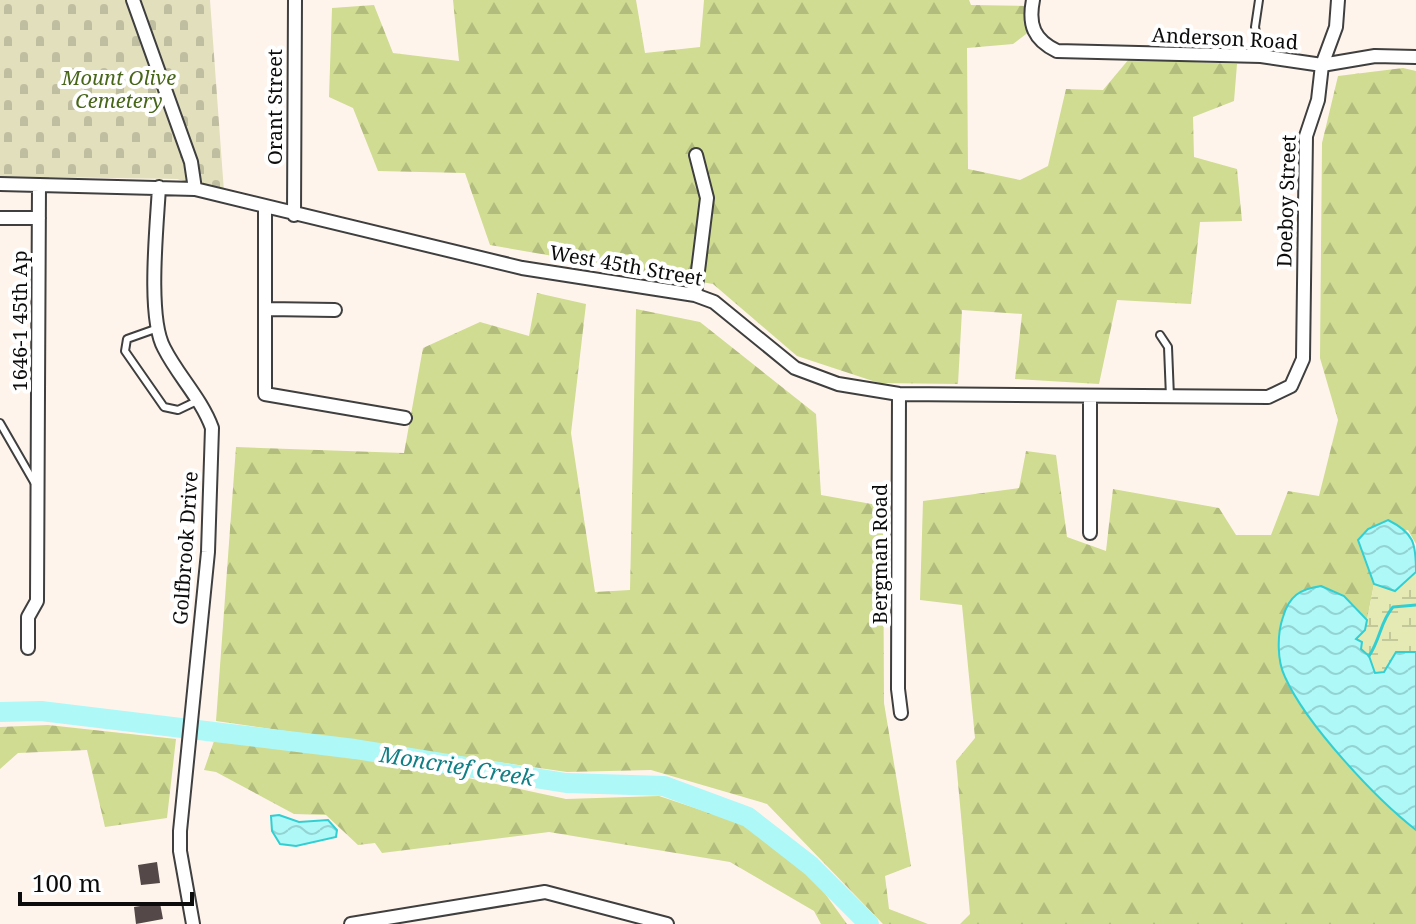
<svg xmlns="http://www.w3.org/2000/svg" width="1416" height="924" viewBox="0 0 1416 924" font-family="'Noto Serif',serif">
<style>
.forest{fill:url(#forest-firs)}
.wetland{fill:url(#wetland-marsh)}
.cemetery{fill:url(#cemetery-stones)}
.water{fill:url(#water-waves);stroke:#32cfd2;stroke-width:2}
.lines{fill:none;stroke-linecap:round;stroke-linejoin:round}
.stream{stroke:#32cfd2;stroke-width:3}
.river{stroke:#aef8f8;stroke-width:20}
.building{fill:#554848}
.service-casing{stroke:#3f3f3f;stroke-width:10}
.minor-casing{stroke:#3f3f3f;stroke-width:16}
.service{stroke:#fff;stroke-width:6}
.minor{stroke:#fff;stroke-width:12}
.labels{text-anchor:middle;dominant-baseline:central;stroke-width:8;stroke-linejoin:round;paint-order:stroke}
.street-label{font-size:20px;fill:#0c0c0c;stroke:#fff}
.park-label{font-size:20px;font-style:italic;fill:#47661a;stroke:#fff}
.water-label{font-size:22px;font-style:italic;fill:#117f85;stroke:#fff}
</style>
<defs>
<pattern id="forest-firs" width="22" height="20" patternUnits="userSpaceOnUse" patternTransform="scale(2)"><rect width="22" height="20" fill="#cfdc92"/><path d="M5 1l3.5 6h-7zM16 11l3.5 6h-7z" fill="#b1bc7d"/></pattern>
<pattern id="wetland-marsh" width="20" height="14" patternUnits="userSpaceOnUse" patternTransform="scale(2)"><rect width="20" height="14" fill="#e5eab4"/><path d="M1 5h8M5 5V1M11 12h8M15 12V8" fill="none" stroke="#c3c89a"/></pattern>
<pattern id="cemetery-stones" width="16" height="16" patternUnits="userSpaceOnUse" patternTransform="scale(2)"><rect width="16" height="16" fill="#e1dfbc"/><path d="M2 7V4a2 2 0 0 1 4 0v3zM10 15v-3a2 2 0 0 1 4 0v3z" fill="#c0bea0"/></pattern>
<pattern id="water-waves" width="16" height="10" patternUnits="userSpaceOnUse" patternTransform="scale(2)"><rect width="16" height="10" fill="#aef8f8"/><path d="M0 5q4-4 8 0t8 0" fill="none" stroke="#94d3d3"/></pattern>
</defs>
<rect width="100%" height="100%" fill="#fff4eb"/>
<path class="forest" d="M453 0H636L645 53 700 47 704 0H969L971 5 1029 6 1030 31 1013 44 967 48 968 169 1020 180 1048 166 1066 89 1103 90 1129 59 1237 64 1234 101 1193 117 1194 157 1237 169 1242 221 1200 222 1191 304 1117 300 1099 384 1015 379 1022 314 962 310 958 384 879 383 797 356 713 284 490 245 465 173 378 171 353 108 329 97 332 8 374 5 393 53 459 61Z
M1403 68 1416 71V544L1408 530 1358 540 1374 584 1367 620 1344 596 1284 676C1320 732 1363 788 1416 830V924H960L970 914 956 761 975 738 962 605 920 600 923 501 1019 488 1026 451 1056 455 1067 537 1106 551 1113 489 1219 508 1236 535H1271L1288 491 1319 496 1338 420 1320 358 1322 143 1338 76Z
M537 293 586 304 571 433 595 592 630 590 636 309 700 322 816 414 821 495 883 506 884 703 911 866 885 876 889 909 928 924H883L767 804 651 770 567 772 216 721 236 447 404 453 423 348 480 322 529 336Z
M48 725 176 739 167 818 105 827 87 750 18 753 0 769V727Z
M214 741 352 753 566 799 659 796 746 825 818 884 847 924H821L814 911 730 862 549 832 382 853 375 843 358 845 326 815 294 814 216 772 204 770Z"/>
<path class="wetland" d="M1412 572H1416V652C1401 656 1391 671 1375 673 1370 658 1358 649 1356 636L1365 630 1374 584 1395 591Z"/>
<path class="cemetery" d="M0 0H210L224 192 177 179 49 177V188L0 187Z"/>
<path class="water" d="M1388 520C1414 533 1416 543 1416 572L1395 591 1374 584 1358 540 1368 529Z
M1321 586 1344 596 1367 620 1365 630 1356 639 1362 642 1361 649 1369 656 1375 673 1384 672 1396 652H1416V830C1375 798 1306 724 1285 677 1277 661 1277 634 1283 617 1289 596 1300 589 1321 586Z
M279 815 299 822 328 820 337 830 336 837 296 846 280 844 272 831 271 816Z"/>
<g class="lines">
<path class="stream" d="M1369 656C1381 638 1380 622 1393 607L1416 605"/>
<path class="river" d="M0 712 41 711 355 749 566 783 664 786 748 817 811 866 869 924"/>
</g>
<path class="building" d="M157 862 160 883 141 885 138 865Z
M160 903 163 919 136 924 134 907Z"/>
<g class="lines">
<defs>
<path id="service" d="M1259 0 1255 27 1261 56
M158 328 127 339 125 351 164 407 178 410 199 400
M1160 335 1168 347 1170 397
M0 423 34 482"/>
<path id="minor" d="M133 0 191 162 195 189
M1033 0C1028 25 1034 40 1057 51L1261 56 1322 65 1375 56 1416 57
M0 184 195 189 522 268 695 295 714 302 795 368 838 384 899 394 1268 397 1291 386 1303 359 1306 136 1318 100 1322 65 1336 27 1338 0
M159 187C157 225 147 317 164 348 178 376 201 398 212 428L208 552 180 831V851L193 924
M265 208V394L405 418
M294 215 295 0
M0 218H39
M695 295 707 198 696 155
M267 309 335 310
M899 394 898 689 901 713
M1090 396V533
M28 648V617L37 601 39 185
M351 924 545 892 667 924"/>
</defs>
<use href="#service" class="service-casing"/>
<use href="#minor" class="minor-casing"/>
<use href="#service" class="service"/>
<use href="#minor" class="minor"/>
</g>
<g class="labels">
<g class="street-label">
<text transform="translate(1225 38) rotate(3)">Anderson Road</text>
<text transform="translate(274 107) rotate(-90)">Orant Street</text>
<text transform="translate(1286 201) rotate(-88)">Doeboy Street</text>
<text transform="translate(626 265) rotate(10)">West 45th Street</text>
<text transform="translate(19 321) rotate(-90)">1646-1 45th Ap</text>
<text transform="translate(185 548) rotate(-86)">Golfbrook Drive</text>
<text transform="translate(879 554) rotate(-90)">Bergman Road</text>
</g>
<g class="park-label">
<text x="119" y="77">Mount Olive<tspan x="119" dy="23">Cemetery</tspan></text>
</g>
<g class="water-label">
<text transform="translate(457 765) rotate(9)">Moncrief Creek</text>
</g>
</g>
<path d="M20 892v12h172v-12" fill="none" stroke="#0c0c0c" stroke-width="4"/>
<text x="32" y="892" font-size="24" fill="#0c0c0c" stroke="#ffffff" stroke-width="6" paint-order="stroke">100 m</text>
</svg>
